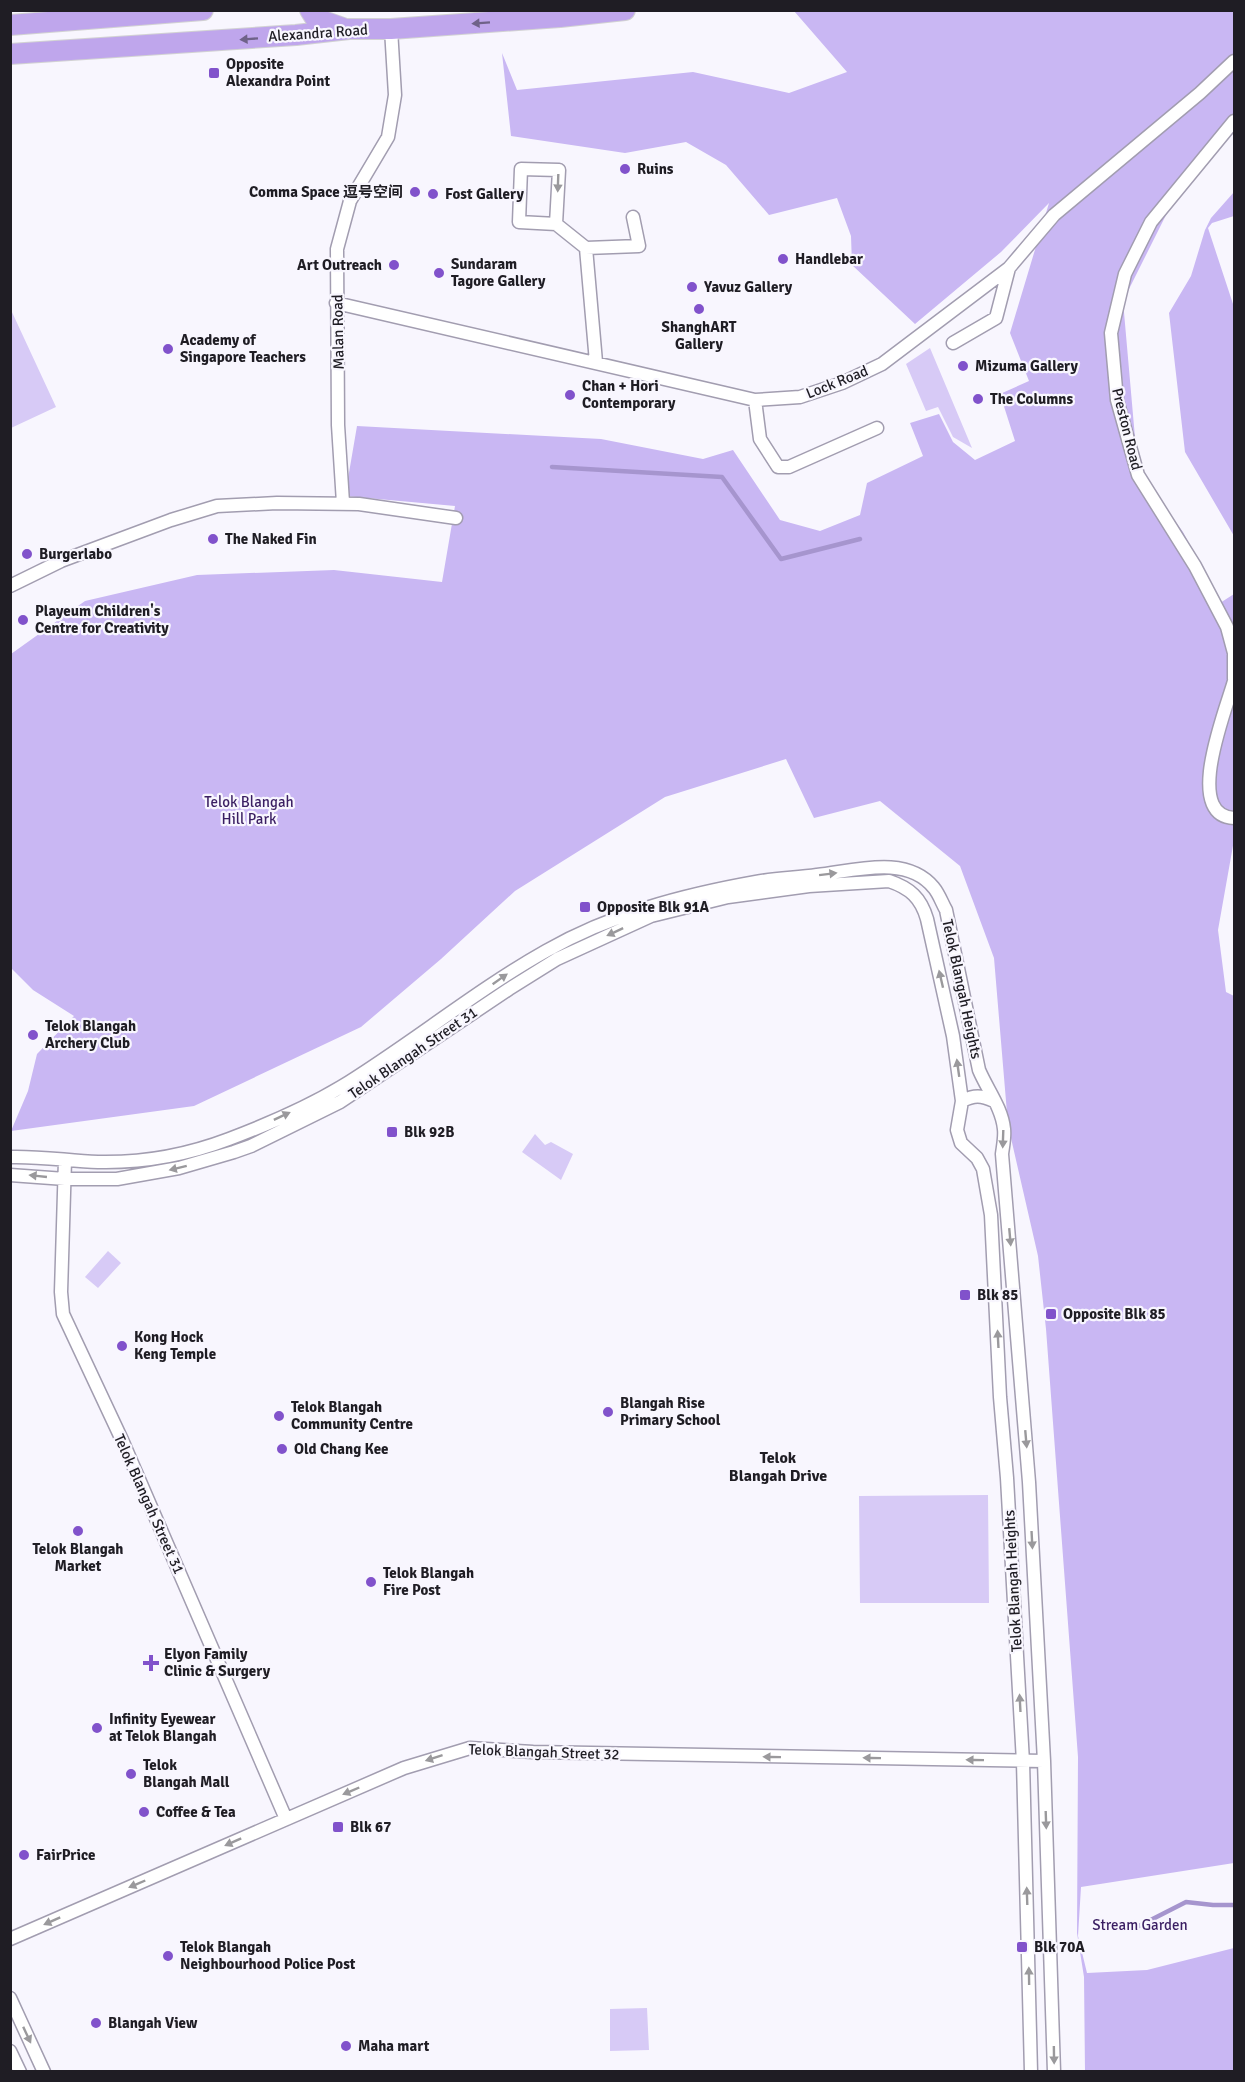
<svg xmlns="http://www.w3.org/2000/svg" width="1245" height="2082" viewBox="0 0 1245 2082" font-family="Signika,'Noto Sans SC',sans-serif">
<style>
.green{fill:#d7caf6}
.forest{fill:#c9b7f3}
.lines{fill:none;stroke-linecap:round;stroke-linejoin:round}
.stream{stroke:#a695ce;stroke-width:4.5}
.street-casing{stroke:#a29db0;stroke-width:15}
.primary-casing{stroke:#d2d2d3;stroke-width:22}
.street{stroke:#fff;stroke-width:12}
.primary{stroke:#bfa6ec;stroke-width:20}
.oneway{fill:#6f6288}
.oneway2{fill:#9a999c}
.poi-dot{fill:#8152cb;stroke:#f8f6fe;stroke-width:2}
.labels{text-anchor:middle;dominant-baseline:central;stroke-width:4.5;stroke-linejoin:round;paint-order:stroke}
.street-label{font-size:15px;fill:#1f1d24;stroke:#f8f6fe}
.poi-label{font-size:15px;font-weight:bold;fill:#1f1d24;stroke:#f8f6fe;text-anchor:start}
.park-label{font-size:15px;fill:#3a1e62;stroke:#f8f6fe}
.neighbourhood-label{font-size:16px;font-weight:bold;fill:#1f1d24;stroke:#f8f6fe}
</style>
<rect width="100%" height="100%" fill="#f8f6fe"/>
<path class="green" d="M11 310 56 407 11 428H10Z
M930 348 972 448 953 437 938 407 926 411 906 364Z
M535 1134 545 1145 551 1142 573 1154 561 1180 522 1152Z
M108 1251 121 1263 98 1288 85 1277Z
M988 1495 989 1603H860L859 1496Z
M647 2008 649 2050 610 2051V2009Z"/>
<path class="forest" d="M794 11H1234V130L1170 207 1123 301 1136 449 1144 479 1183 532 1220 603 1234 594V840L1218 930 1226 992 1234 996V1863L1081 1887 1078 1936 1087 1973 1147 1970 1234 1948V2071H1085L1084 1977 1077 1933 1078 1757 1046 1329 1038 1256 1008 1125 994 958 960 866 880 801 814 818 786 759 665 797 515 891 441 959 361 1027 194 1106 11 1131 28 1091 37 1054 74 1016 33 990 11 968V654L85 601 197 575 334 570 442 582 455 506 345 496 357 426 601 439 703 459 733 450 780 520 820 531 860 515 867 483 923 456 910 423 939 414 953 442 975 460 1015 441 1000 394 1029 381 1010 333 1049 203 1001 252 915 324 852 265 851 236 837 198 769 215 726 165 686 142 625 153 511 136 502 53 517 90 693 72 789 93 847 72Z
M1234 192V216L1212 223 1208 228 1234 307V536L1185 452 1169 313 1191 276 1205 230 1211 218Z"/>
<g class="lines">
<path class="stream" d="M552 467 722 477 781 559 860 539
M1133 1929 1186 1902 1213 1905H1234"/>
<defs>
<path id="street" d="M1234 121 1151 222 1125 274 1111 333 1117 400 1138 475 1195 566 1227 627 1234 653V679
M556 224 559 170 521 169 519 222 556 224 586 248 639 246 633 217
M586 248 596 362
M336 303 755 400 800 397 842 383 882 364 1009 268 1054 215 1200 93 1234 61
M953 343 996 318 1009 268
M755 400 760 439 778 467H789L877 428
M343 503 338 425 337 249 350 201 388 137 395 95 391 29
M10 586 61 561 171 520 217 506 277 503 359 504 456 518
M1234 681C1227 707 1182 816 1234 818
M962 1101C974 1095 981 1095 994 1101
M10 1157C40 1156 69 1161 98 1162 142 1163 187 1155 229 1139 266 1125 306 1108 341 1087 411 1044 475 991 546 951 611 914 683 895 756 882 776 878 797 878 817 875 854 871 907 854 934 888 939 894 942 903 946 910L979 1070C987 1089 1002 1108 1004 1129 1005 1137 1003 1146 1002 1154L1029 1482 1044 1761 1054 2072
M65 1160 61 1292 63 1314 122 1440 286 1819
M10 1175 65 1179H117L179 1168 234 1152 251 1146 340 1102 509 989 557 959 651 916 728 897 809 886 889 881C910 888 921 898 927 919L953 1036 962 1101 957 1130 961 1143 977 1158 983 1169 991 1215 1000 1397 1007 1478 1023 1762 1031 2072
M10 1939 404 1768 470 1748 533 1752 1044 1761
M10 1998 44 2072
M10 2051 20 2072"/>
<path id="primary" d="M310 10 315 18 343 28
M10 25 203 10
M10 54 296 35 349 29H391L560 17 625 10"/>
</defs>
<use href="#street" class="street-casing"/>
<use href="#primary" class="primary-casing"/>
<use href="#street" class="street"/>
<use href="#primary" class="primary"/>
</g>
<defs><path id="oneway-solid" d="M-6-.8H1V-3.2L6.5 0L1 3.2V.8H-6Z" transform="scale(1.5)"/></defs>
<g class="oneway">
<use href="#oneway-solid" transform="translate(481 23) rotate(176)"/>
<use href="#oneway-solid" transform="translate(249 39) rotate(176)"/>
</g>
<g class="oneway2">
<use href="#oneway-solid" transform="translate(558 183) rotate(92)"/>
<use href="#oneway-solid" transform="translate(828 874) rotate(-7)"/>
<use href="#oneway-solid" transform="translate(615 932) rotate(155)"/>
<use href="#oneway-solid" transform="translate(500 979) rotate(-35)"/>
<use href="#oneway-solid" transform="translate(941 979) rotate(-103)"/>
<use href="#oneway-solid" transform="translate(958 1068) rotate(-98)"/>
<use href="#oneway-solid" transform="translate(282 1116) rotate(-25)"/>
<use href="#oneway-solid" transform="translate(1003 1139) rotate(92)"/>
<use href="#oneway-solid" transform="translate(178 1168) rotate(166)"/>
<use href="#oneway-solid" transform="translate(38 1176) rotate(-174)"/>
<use href="#oneway-solid" transform="translate(1010 1237) rotate(85)"/>
<use href="#oneway-solid" transform="translate(998 1339) rotate(-93)"/>
<use href="#oneway-solid" transform="translate(1026 1439) rotate(85)"/>
<use href="#oneway-solid" transform="translate(1032 1540) rotate(87)"/>
<use href="#oneway-solid" transform="translate(1020 1703) rotate(-93)"/>
<use href="#oneway-solid" transform="translate(772 1757) rotate(-179)"/>
<use href="#oneway-solid" transform="translate(434 1758) rotate(162)"/>
<use href="#oneway-solid" transform="translate(872 1758) rotate(-179)"/>
<use href="#oneway-solid" transform="translate(975 1760) rotate(-179)"/>
<use href="#oneway-solid" transform="translate(351 1791) rotate(157)"/>
<use href="#oneway-solid" transform="translate(1046 1820) rotate(88)"/>
<use href="#oneway-solid" transform="translate(233 1842) rotate(156)"/>
<use href="#oneway-solid" transform="translate(137 1884) rotate(157)"/>
<use href="#oneway-solid" transform="translate(1027 1896) rotate(-92)"/>
<use href="#oneway-solid" transform="translate(52 1921) rotate(156)"/>
<use href="#oneway-solid" transform="translate(1029 1976) rotate(-91)"/>
<use href="#oneway-solid" transform="translate(27 2035) rotate(65)"/>
<use href="#oneway-solid" transform="translate(1054 2055) rotate(89)"/>
</g>
<g class="poi-dot">
<rect x="208" y="67" width="12" height="12" rx="3"/>
<circle cx="625" cy="169" r="6"/>
<circle cx="415" cy="192" r="6"/>
<circle cx="433" cy="194" r="6"/>
<circle cx="783" cy="259" r="6"/>
<circle cx="394" cy="265" r="6"/>
<circle cx="439" cy="273" r="6"/>
<circle cx="692" cy="287" r="6"/>
<circle cx="699" cy="309" r="6"/>
<circle cx="168" cy="349" r="6"/>
<circle cx="963" cy="366" r="6"/>
<circle cx="570" cy="395" r="6"/>
<circle cx="978" cy="399" r="6"/>
<circle cx="213" cy="539" r="6"/>
<circle cx="27" cy="554" r="6"/>
<circle cx="23" cy="620" r="6"/>
<rect x="579" y="901" width="12" height="12" rx="3"/>
<circle cx="33" cy="1035" r="6"/>
<rect x="386" y="1126" width="12" height="12" rx="3"/>
<rect x="959" y="1289" width="12" height="12" rx="3"/>
<rect x="1045" y="1308" width="12" height="12" rx="3"/>
<circle cx="122" cy="1346" r="6"/>
<circle cx="608" cy="1412" r="6"/>
<circle cx="279" cy="1416" r="6"/>
<circle cx="282" cy="1449" r="6"/>
<circle cx="78" cy="1531" r="6"/>
<circle cx="371" cy="1582" r="6"/>
<path d="M148 1654h6v6h6v6h-6v6h-6v-6h-6v-6h6z"/>
<circle cx="97" cy="1728" r="6"/>
<circle cx="131" cy="1774" r="6"/>
<circle cx="144" cy="1812" r="6"/>
<rect x="332" y="1821" width="12" height="12" rx="3"/>
<circle cx="24" cy="1855" r="6"/>
<rect x="1016" y="1941" width="12" height="12" rx="3"/>
<circle cx="168" cy="1956" r="6"/>
<circle cx="96" cy="2023" r="6"/>
<circle cx="346" cy="2046" r="6"/>
</g>
<g class="labels">
<g class="street-label">
<text transform="translate(318 33) rotate(-4)">Alexandra Road</text>
<text transform="translate(338 332) rotate(-91)">Malan Road</text>
<text transform="translate(837 382) rotate(-22)">Lock Road</text>
<text transform="translate(1127 429) rotate(76)">Preston Road</text>
<text transform="translate(962 989) rotate(78)">Telok Blangah Heights</text>
<text transform="translate(413 1053) rotate(-34)">Telok Blangah Street 31</text>
<text transform="translate(149 1504) rotate(66)">Telok Blangah Street 31</text>
<text transform="translate(1013 1581) rotate(-93)">Telok Blangah Heights</text>
<text transform="translate(544 1752) rotate(2)">Telok Blangah Street 32</text>
</g>
<g class="poi-label">
<text x="226" y="64">Opposite<tspan x="226" dy="17">Alexandra Point</tspan></text>
<text x="637" y="169">Ruins</text>
<text x="403" y="192" text-anchor="end">Comma Space 逗号空间</text>
<text x="445" y="194">Fost Gallery</text>
<text x="795" y="259">Handlebar</text>
<text x="451" y="264">Sundaram<tspan x="451" dy="17">Tagore Gallery</tspan></text>
<text x="382" y="265" text-anchor="end">Art Outreach</text>
<text x="704" y="287">Yavuz Gallery</text>
<text x="699" y="327" text-anchor="middle">ShanghART<tspan x="699" dy="17">Gallery</tspan></text>
<text x="180" y="340">Academy of<tspan x="180" dy="17">Singapore Teachers</tspan></text>
<text x="975" y="366">Mizuma Gallery</text>
<text x="582" y="386">Chan + Hori<tspan x="582" dy="17">Contemporary</tspan></text>
<text x="990" y="399">The Columns</text>
<text x="225" y="539">The Naked Fin</text>
<text x="39" y="554">Burgerlabo</text>
<text x="35" y="611">Playeum Children's<tspan x="35" dy="17">Centre for Creativity</tspan></text>
<text x="597" y="907">Opposite Blk 91A</text>
<text x="45" y="1026">Telok Blangah<tspan x="45" dy="17">Archery Club</tspan></text>
<text x="404" y="1132">Blk 92B</text>
<text x="977" y="1295">Blk 85</text>
<text x="1063" y="1314">Opposite Blk 85</text>
<text x="134" y="1337">Kong Hock<tspan x="134" dy="17">Keng Temple</tspan></text>
<text x="620" y="1403">Blangah Rise<tspan x="620" dy="17">Primary School</tspan></text>
<text x="291" y="1407">Telok Blangah<tspan x="291" dy="17">Community Centre</tspan></text>
<text x="294" y="1449">Old Chang Kee</text>
<text x="78" y="1549" text-anchor="middle">Telok Blangah<tspan x="78" dy="17">Market</tspan></text>
<text x="383" y="1573">Telok Blangah<tspan x="383" dy="17">Fire Post</tspan></text>
<text x="164" y="1654">Elyon Family<tspan x="164" dy="17">Clinic &amp; Surgery</tspan></text>
<text x="109" y="1719">Infinity Eyewear<tspan x="109" dy="17">at Telok Blangah</tspan></text>
<text x="143" y="1765">Telok<tspan x="143" dy="17">Blangah Mall</tspan></text>
<text x="156" y="1812">Coffee &amp; Tea</text>
<text x="350" y="1827">Blk 67</text>
<text x="36" y="1855">FairPrice</text>
<text x="180" y="1947">Telok Blangah<tspan x="180" dy="17">Neighbourhood Police Post</tspan></text>
<text x="1034" y="1947">Blk 70A</text>
<text x="108" y="2023">Blangah View</text>
<text x="358" y="2046">Maha mart</text>
</g>
<g class="park-label">
<text x="249" y="802">Telok Blangah<tspan x="249" dy="17">Hill Park</tspan></text>
<text x="1140" y="1925">Stream Garden</text>
</g>
<g class="neighbourhood-label">
<text x="778" y="1458">Telok<tspan x="778" dy="18">Blangah Drive</tspan></text>
</g>
</g>
<rect width="1245" height="2082" fill="none" stroke="#1f1d24" stroke-width="24"/>
</svg>
